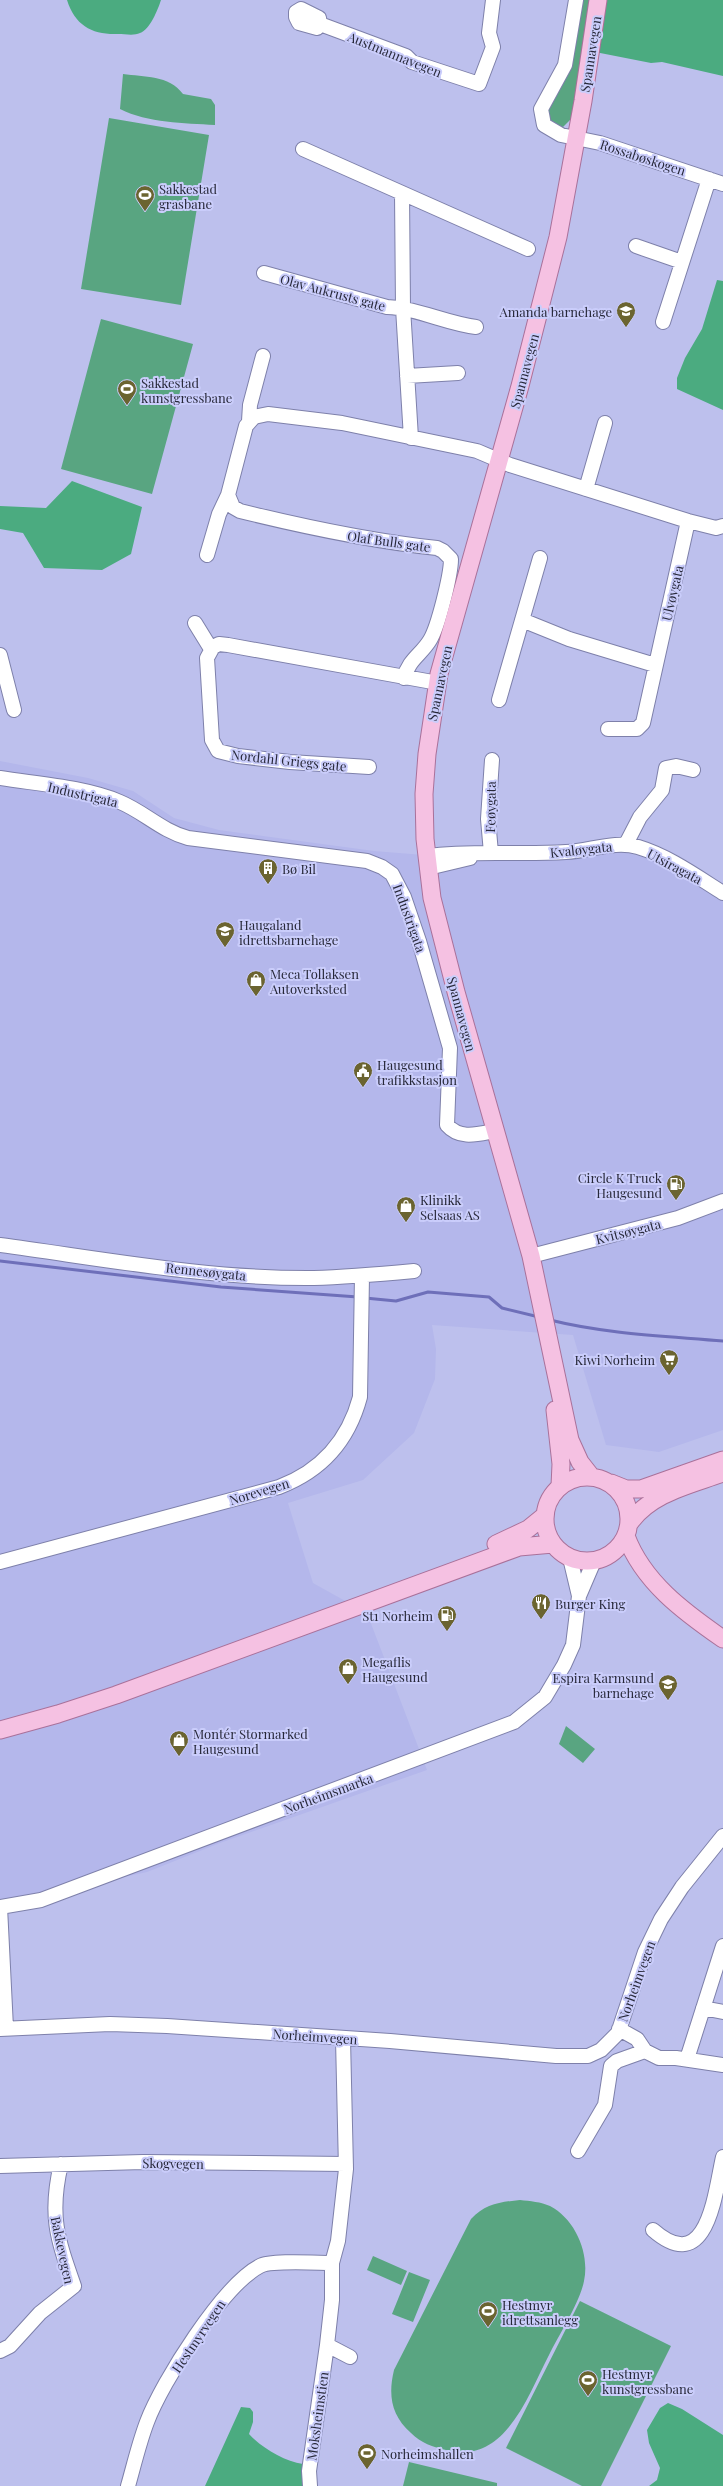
<svg xmlns="http://www.w3.org/2000/svg" width="723" height="2486" viewBox="0 0 723 2486" font-family="'Playfair Display',serif">
<style>
.built{fill:#b4b7eb}
.green{fill:#59a581}
.forest{fill:#4bab80}
.lines{fill:none;stroke-linecap:round;stroke-linejoin:round}
.stream{stroke:#6e6fb9;stroke-width:3}
.minor-casing{stroke:#7e80aa;stroke-width:16}
.major-casing{stroke:#a9719a;stroke-width:19}
.minor{stroke:#fff;stroke-width:14}
.major{stroke:#f5c1e2;stroke-width:17}
.labels{text-anchor:middle;dominant-baseline:central;stroke-width:4;stroke-linejoin:round;paint-order:stroke}
.street-label{font-size:13px;fill:#272839;stroke:#cacdfb}
.poi-label{font-size:13px;fill:#272839;stroke:#cacdfb;text-anchor:start}
</style>
<rect width="100%" height="100%" fill="#bdc0ed"/>
<path class="built" d="M0 761 88 778 133 791 174 818 219 830 374 851 424 855 542 845 624 852 667 864 723 897V1430L659 1452 606 1445 573 1335 432 1325 436 1349 435 1379 414 1433 363 1480 288 1503 313 1583 367 1613 427 1770 220 1843 147 1872 70 1889 0 1908Z"/>
<path class="green" d="M581 0H590L574 107 571 119 563 127C554 125 550 121 547 113Z
M123 74C144 77 169 75 183 94L211 99 215 105V125C184 123 148 123 120 109Z
M109 118 209 135 181 305 81 289Z
M101 319 193 344 152 494 61 469Z
M566 1726 595 1749 583 1763 559 1744Z
M520 2200C530 2201 541 2202 550 2206 575 2219 590 2253 584 2281 580 2302 559 2335 549 2355 528 2395 505 2466 446 2450 433 2447 421 2443 411 2433 391 2415 388 2395 394 2370L471 2219C485 2204 500 2202 520 2200Z
M373 2256 407 2271 401 2285 367 2270Z
M409 2272 430 2280 413 2322 392 2314Z
M580 2301 671 2346 601 2486H582L506 2448Z
M409 2462 497 2483V2486H403Z"/>
<path class="forest" d="M67 0H161C158 9 150 30 140 33 134 36 125 34 118 34 93 35 75 26 67 0Z
M595 0H723V76L662 62 651 63 590 51Z
M717 280 723 281V410L677 389V378L685 358 702 329Z
M72 481 142 507 131 554 102 570 44 568 23 533 0 529V506L46 508Z
M668 2403 682 2409 723 2435V2486H649L657 2480 660 2468 649 2443 647 2430 660 2408Z
M241 2407 250 2408 253 2412V2422L249 2434C262 2448 284 2461 303 2464L306 2486H205Z"/>
<g class="lines">
<path class="stream" d="M0 1261 221 1287 358 1297
M365 1298 396 1301 428 1292 489 1297 502 1308 539 1317
M550 1320C606 1334 666 1336 723 1341"/>
<defs>
<path id="minor" d="M576 0 565 65 541 109 544 125 561 135 600 143 723 184
M301 9 319 18 320 24 317 28 299 23 296 17V12Z
M320 24 406 56 412 62 479 84 493 47 489 33 493 0
M303 149 528 249
M402 193 403 308 411 438
M636 246 682 262
M264 273 387 307C417 308 445 323 476 327
M663 322 709 179
M407 376 458 373
M249 421 250 405 263 356
M586 489 605 423
M207 555 219 514 228 495
M522 620 569 639 655 665
M195 623 211 649
M0 655 14 710
M404 678C409 659 421 655 430 640 438 627 451 575 451 559L443 551 437 548C370 541 305 527 240 511L233 507 228 495 246 426 254 417 268 414 342 423 477 451 510 465 688 521 716 528 723 526
M499 700 540 558
M608 729H637L643 723 688 521
M369 767 290 762 238 756 218 751 212 740 207 658 213 647 219 644 228 645 438 683
M0 778C38 784 85 787 120 802 144 812 162 831 188 838L367 861 382 867 392 874 404 897 419 941 450 1048 447 1125C460 1140 478 1134 495 1131
M626 844 640 817 662 790 666 768 676 766 693 770
M491 853 488 819 492 760
M427 856C473 850 520 855 566 852 590 851 615 840 638 847 668 856 696 876 723 893
M428 868 470 858
M0 1245C104 1259 209 1279 314 1278 347 1277 381 1274 414 1271
M531 1256 678 1218 723 1201
M0 1562 279 1487C321 1471 348 1442 360 1397L362 1276
M579 1596 594 1561
M0 1907 41 1900 514 1722 545 1697 564 1665 573 1645 579 1596 570 1558
M0 1907 6 2028
M703 2008 723 2012
M0 2029 110 2024 167 2026 390 2041 556 2056H588L601 2050 618 2033 645 1952 661 1919 682 1887 723 1836
M619 2029 637 2039 645 2051 659 2058H676L723 2065
M687 2059 723 1946
M578 2151 605 2105 611 2066 617 2061 645 2051
M0 2166 143 2162 346 2164
M653 2230C708 2278 715 2192 723 2157
M327 2345 350 2357
M0 2351 10 2346 40 2313 74 2286C57 2238 49 2215 61 2164
M128 2486C134 2465 139 2443 147 2422 162 2382 223 2285 260 2266 271 2260 317 2263 332 2263
M310 2486 309 2471 327 2345 332 2300V2263L338 2241 346 2169 343 2039"/>
<path id="major" d="M555 1410 561 1464 560 1486
M591 1476 580 1462 570 1440 531 1256 456 992 432 898 425 839 424 794 427 754 439 674 520 386 558 237 583 101 598 0
M545 1519a42 42 0 1 1 84 0a42 42 0 1 1-84 0Z
M611 1483 626 1489H641L723 1460
M629 1524C650 1493 690 1485 723 1473
M626 1536C643 1582 684 1612 723 1639
M496 1544 528 1529 544 1516
M0 1730 58 1714 116 1695 519 1547 553 1544"/>
</defs>
<use href="#minor" class="minor-casing"/>
<use href="#major" class="major-casing"/>
<use href="#minor" class="minor"/>
<use href="#major" class="major"/>
</g>
<defs>
<symbol id="stadium-pin" viewBox="-11 -11 22 30"><path d="M0 17L-7.5 6A9.5 9.5 0 1 1 7.5 6Z" fill="#6b6430" stroke="#cacdfb"/><path d="M0-5a6.5 5 0 1 0 0 10a6.5 5 0 1 0 0-10ZM-3.5-1.8h7v3.6h-7Z" fill="#fff"/></symbol>
<symbol id="school-pin" viewBox="-11 -11 22 30"><path d="M0 17L-7.5 6A9.5 9.5 0 1 1 7.5 6Z" fill="#6b6430" stroke="#cacdfb"/><path d="M0-5L7-2L0 1L-7-2ZM-4 1L0 2.5L4 1V4Q0 6-4 4Z" fill="#fff"/></symbol>
<symbol id="building-pin" viewBox="-11 -11 22 30"><path d="M0 17L-7.5 6A9.5 9.5 0 1 1 7.5 6Z" fill="#6b6430" stroke="#cacdfb"/><path d="M-4-6H4V6H1V3H-1V6H-4ZM-2.5-4.3h1.7v1.8h-1.7ZM.8-4.3h1.7v1.8H.8ZM-2.5-1h1.7V.8h-1.7ZM.8-1h1.7V.8H.8Z" fill="#fff"/></symbol>
<symbol id="shop-pin" viewBox="-11 -11 22 30"><path d="M0 17L-7.5 6A9.5 9.5 0 1 1 7.5 6Z" fill="#6b6430" stroke="#cacdfb"/><path d="M-5-2.5h2.3a2.7 3.5 0 0 1 5.4 0H5L5.5 6h-11ZM-1.5-2.5h3a1.5 2.3 0 0 0-3 0Z" fill="#fff"/></symbol>
<symbol id="civic-pin" viewBox="-11 -11 22 30"><path d="M0 17L-7.5 6A9.5 9.5 0 1 1 7.5 6Z" fill="#6b6430" stroke="#cacdfb"/><path d="M-.6-6.5H3V-4.5H.6V-3L4-1V1h2V6H-6V1h2V-1L-.6-3ZM-1.2 2.5V6h2.4V2.5Z" fill="#fff"/></symbol>
<symbol id="fuel-pin" viewBox="-11 -11 22 30"><path d="M0 17L-7.5 6A9.5 9.5 0 1 1 7.5 6Z" fill="#6b6430" stroke="#cacdfb"/><path d="M-5.5-6h7V0h2V4h1.3V-2.5L3-4.5l.8-.8L6-3V5H2.5V1h-1V6h-7ZM-4.2-4.7v3.2H.2V-4.7Z" fill="#fff"/></symbol>
<symbol id="supermarket-pin" viewBox="-11 -11 22 30"><path d="M0 17L-7.5 6A9.5 9.5 0 1 1 7.5 6Z" fill="#6b6430" stroke="#cacdfb"/><path d="M-6-5.5h2.5l.6 2H6L4.5 2H-2.5L-4.4-4H-6ZM-1.5 3.2a1.3 1.3 0 1 0 .1 0ZM3 3.2a1.3 1.3 0 1 0 .1 0Z" fill="#fff"/></symbol>
<symbol id="restaurant-pin" viewBox="-11 -11 22 30"><path d="M0 17L-7.5 6A9.5 9.5 0 1 1 7.5 6Z" fill="#6b6430" stroke="#cacdfb"/><path d="M-5-6h1v4h1v-4h1v4h1v-4h1v5L-1.5 .5V6h-2V.5L-5-1ZM5-6V6H3V1.5H1.5Q1.5-4 5-6Z" fill="#fff"/></symbol>
</defs>
<g fill-rule="evenodd">
<use href="#stadium-pin" x="134" y="184" width="22" height="30"/>
<use href="#school-pin" x="615" y="300" width="22" height="30"/>
<use href="#stadium-pin" x="116" y="378" width="22" height="30"/>
<use href="#building-pin" x="257" y="857" width="22" height="30"/>
<use href="#school-pin" x="214" y="920" width="22" height="30"/>
<use href="#shop-pin" x="245" y="969" width="22" height="30"/>
<use href="#civic-pin" x="352" y="1060" width="22" height="30"/>
<use href="#fuel-pin" x="665" y="1173" width="22" height="30"/>
<use href="#shop-pin" x="395" y="1195" width="22" height="30"/>
<use href="#supermarket-pin" x="658" y="1348" width="22" height="30"/>
<use href="#restaurant-pin" x="530" y="1592" width="22" height="30"/>
<use href="#fuel-pin" x="436" y="1604" width="22" height="30"/>
<use href="#shop-pin" x="337" y="1657" width="22" height="30"/>
<use href="#school-pin" x="657" y="1673" width="22" height="30"/>
<use href="#shop-pin" x="168" y="1729" width="22" height="30"/>
<use href="#stadium-pin" x="477" y="2300" width="22" height="30"/>
<use href="#stadium-pin" x="577" y="2369" width="22" height="30"/>
<use href="#stadium-pin" x="356" y="2442" width="22" height="30"/>
</g>
<g class="labels">
<g class="street-label">
<text transform="translate(395 54) rotate(22)">Austmannavegen</text>
<text transform="translate(590 54) rotate(-81)">Spannavegen</text>
<text transform="translate(643 157) rotate(18)">Rossabøskogen</text>
<text transform="translate(333 292) rotate(15)">Olav Aukrusts gate</text>
<text transform="translate(524 371) rotate(-75)">Spannavegen</text>
<text transform="translate(389 541) rotate(8)">Olaf Bulls gate</text>
<text transform="translate(672 593) rotate(-77)">Ulvøygata</text>
<text transform="translate(439 683) rotate(-78)">Spannavegen</text>
<text transform="translate(289 760) rotate(6)">Nordahl Griegs gate</text>
<text transform="translate(83 794) rotate(13)">Industrigata</text>
<text transform="translate(490 807) rotate(-89)">Feøygata</text>
<text transform="translate(581 849) rotate(-6)">Kvaløygata</text>
<text transform="translate(675 866) rotate(28)">Utsiragata</text>
<text transform="translate(410 918) rotate(70)">Industrigata</text>
<text transform="translate(462 1014) rotate(75)">Spannavegen</text>
<text transform="translate(628 1231) rotate(-14)">Kvitsøygata</text>
<text transform="translate(206 1271) rotate(6)">Rennesøygata</text>
<text transform="translate(259 1491) rotate(-17)">Norevegen</text>
<text transform="translate(328 1793) rotate(-20)">Norheimsmarka</text>
<text transform="translate(636 1981) rotate(-70)">Norheimvegen</text>
<text transform="translate(315 2036) rotate(4)">Norheimvegen</text>
<text transform="translate(173 2163) rotate(1)">Skogvegen</text>
<text transform="translate(63 2250) rotate(78)">Bakkevegen</text>
<text transform="translate(198 2336) rotate(-56)">Hestmyrvegen</text>
<text transform="translate(317 2416) rotate(-82)">Moksheimstien</text>
</g>
<g class="poi-label">
<text x="159" y="188">Sakkestad<tspan x="159" dy="15">grasbane</tspan></text>
<text x="612" y="311" text-anchor="end">Amanda barnehage</text>
<text x="141" y="382">Sakkestad<tspan x="141" dy="15">kunstgressbane</tspan></text>
<text x="282" y="868">Bø Bil</text>
<text x="239" y="924">Haugaland<tspan x="239" dy="15">idrettsbarnehage</tspan></text>
<text x="270" y="973">Meca Tollaksen<tspan x="270" dy="15">Autoverksted</tspan></text>
<text x="377" y="1064">Haugesund<tspan x="377" dy="15">trafikkstasjon</tspan></text>
<text x="662" y="1177" text-anchor="end">Circle K Truck<tspan x="662" dy="15">Haugesund</tspan></text>
<text x="420" y="1199">Klinikk<tspan x="420" dy="15">Selsaas AS</tspan></text>
<text x="655" y="1359" text-anchor="end">Kiwi Norheim</text>
<text x="555" y="1603">Burger King</text>
<text x="433" y="1615" text-anchor="end">St1 Norheim</text>
<text x="362" y="1661">Megaflis<tspan x="362" dy="15">Haugesund</tspan></text>
<text x="654" y="1677" text-anchor="end">Espira Karmsund<tspan x="654" dy="15">barnehage</tspan></text>
<text x="193" y="1733">Montér Stormarked<tspan x="193" dy="15">Haugesund</tspan></text>
<text x="502" y="2304">Hestmyr<tspan x="502" dy="15">idrettsanlegg</tspan></text>
<text x="602" y="2373">Hestmyr<tspan x="602" dy="15">kunstgressbane</tspan></text>
<text x="381" y="2453">Norheimshallen</text>
</g>
</g>
</svg>
